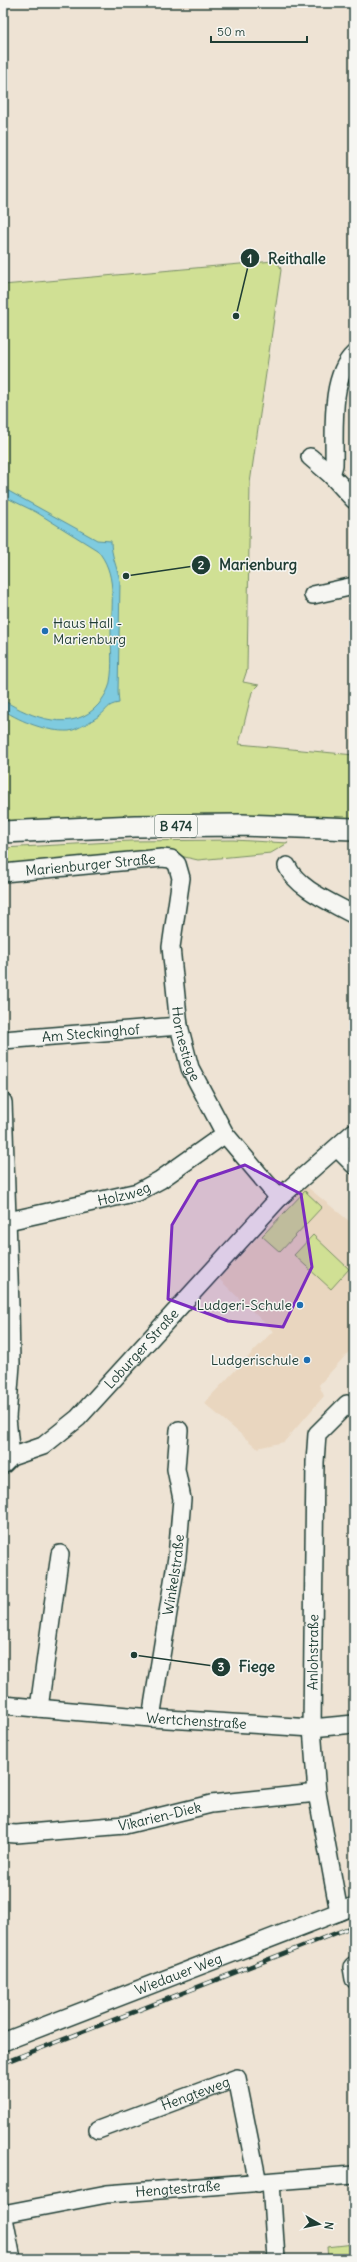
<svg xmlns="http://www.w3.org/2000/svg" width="357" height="2262" viewBox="0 0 357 2262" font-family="Delius,sans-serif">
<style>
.built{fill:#e9d6bf}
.green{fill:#d0e094;stroke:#788e64}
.water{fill:#7fcbdf;stroke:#59929b}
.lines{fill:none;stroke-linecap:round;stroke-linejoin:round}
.minor-casing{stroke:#1f3d34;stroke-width:20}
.major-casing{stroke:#1f3d34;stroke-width:24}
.minor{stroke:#f6f6f2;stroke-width:17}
.major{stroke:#f6f6f2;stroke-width:21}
.rail-casing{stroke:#1f3d34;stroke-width:4.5}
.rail{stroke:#f6f6f2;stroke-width:3;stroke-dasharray:9;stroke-linecap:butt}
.marked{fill:#7b2cbf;fill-opacity:0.2;stroke:#7b2cbf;stroke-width:3;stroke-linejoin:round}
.poi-dot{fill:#1f6fb2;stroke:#f6f6f2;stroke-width:1.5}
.labels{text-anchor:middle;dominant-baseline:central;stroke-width:3;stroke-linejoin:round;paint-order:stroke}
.shield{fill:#f6f6f2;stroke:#60746d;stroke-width:1}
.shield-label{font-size:13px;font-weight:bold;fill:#1f3d34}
.poi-label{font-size:14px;fill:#1f3d34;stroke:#f6f6f2;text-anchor:end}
.street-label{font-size:14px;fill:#1f3d34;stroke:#f6f6f2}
.leader{fill:none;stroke:#1f3d34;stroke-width:1.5}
.callout-dot{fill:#1f3d34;stroke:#f6f6f2;stroke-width:1.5}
.mark-label{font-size:12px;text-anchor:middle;font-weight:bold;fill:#fff}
.callout-label{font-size:15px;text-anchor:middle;font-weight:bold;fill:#1f3d34;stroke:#f6f6f2;stroke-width:3;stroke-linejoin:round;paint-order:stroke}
</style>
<rect width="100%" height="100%" fill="#eee3d4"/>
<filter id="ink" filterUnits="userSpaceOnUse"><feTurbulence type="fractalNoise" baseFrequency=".025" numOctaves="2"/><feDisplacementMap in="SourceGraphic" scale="8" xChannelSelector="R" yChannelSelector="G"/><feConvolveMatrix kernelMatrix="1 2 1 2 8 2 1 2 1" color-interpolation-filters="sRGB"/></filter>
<g filter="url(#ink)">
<path class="built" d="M306 1186 354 1225V1346L319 1385 324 1396 284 1442 257 1448 204 1403 273 1331 219 1279Z"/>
<path class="green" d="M274 261 280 266 281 270 250 483 247 670 243 682 259 685 252 692 239 744 354 755V824L3 823V285Z
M233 840 288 843 271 853 198 860 180 856 3 866V848L130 841Z
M305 1191 322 1207 280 1252 262 1236Z
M313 1235 349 1269 331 1289 294 1255Z
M354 2244V2259H328L327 2247Z"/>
<path class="water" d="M3 488 97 540 111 541C111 555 117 567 120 581L118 692 119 703C106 705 109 709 99 716 93 720 77 730 69 731 47 732 22 722 3 710V700C32 718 73 734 99 704 103 698 109 690 110 682 113 666 111 648 111 631 112 603 117 572 97 550L36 512 3 496Z"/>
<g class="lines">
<defs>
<g id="minor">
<path d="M310 457 331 475 354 500"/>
<path d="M331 475 334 465C335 433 329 377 354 354"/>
<path d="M313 595 354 586"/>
<path d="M287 866C297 889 333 903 354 915"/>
<path id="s1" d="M3 873 162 858 171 859 177 864 181 878 171 947 179 1026 190 1068 225 1134 279 1198"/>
<path id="s2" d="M3 1040 179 1026"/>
<path d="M3 1102 10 1306 11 1364 7 1418 11 1457"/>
<path d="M337 1148 354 1165"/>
<path id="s3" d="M8 1221 138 1192 160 1180 225 1134"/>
<path id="s4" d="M3 1465 11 1457 43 1446 78 1418 279 1198 354 1132"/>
<path id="s5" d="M3 1705 151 1718 312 1728 354 1724"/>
<path d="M39 1708 60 1554"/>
<path id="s6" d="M151 1718 177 1557 182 1499 176 1469 179 1430"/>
<path id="s7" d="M3 1833 16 1834 125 1825 211 1804 317 1793"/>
<path id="s8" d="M339 1912 317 1793 312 1728 315 1462 317 1434 347 1404 354 1410"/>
<path d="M354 1965 352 1967 354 1979"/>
<path id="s9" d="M3 2042 354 1906"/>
<path id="s10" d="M98 2130 237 2078 258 2183"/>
<path d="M271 2182 276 2259"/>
<path d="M3 2213 12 2259"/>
<path id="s11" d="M3 2214 107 2194 354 2175"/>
</g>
<path id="major" d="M3 832 135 826 242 825 354 829"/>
</defs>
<use href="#minor" class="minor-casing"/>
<use href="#major" class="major-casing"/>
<use href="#minor" class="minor"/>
<use href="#major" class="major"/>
<defs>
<path id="rail" d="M3 2063 354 1926"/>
</defs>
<use href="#rail" class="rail-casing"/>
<use href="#rail" class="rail"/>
</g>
</g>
<path class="marked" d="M245 1165 301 1194 312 1267 283 1327 228 1321 168 1299 172 1225 198 1181Z"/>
<g class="poi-dot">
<circle cx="45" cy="631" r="4"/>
<circle cx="300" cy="1305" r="4"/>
<circle cx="307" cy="1360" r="4"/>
</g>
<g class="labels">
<rect class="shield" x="155" y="815" width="42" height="22" rx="3"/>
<g class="shield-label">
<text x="176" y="826">B 474</text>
</g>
<g class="poi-label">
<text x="53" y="623" text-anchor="start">Haus Hall -<tspan x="53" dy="16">Marienburg</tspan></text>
<text x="292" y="1305">Ludgeri-Schule</text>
<text x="299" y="1360">Ludgerischule</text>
</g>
<g class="street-label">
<text stroke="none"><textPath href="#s1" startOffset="88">Marienburger Straße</textPath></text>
<text stroke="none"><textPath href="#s2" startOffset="88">Am Steckinghof</textPath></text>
<text stroke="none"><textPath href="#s1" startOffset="359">Hornestiege</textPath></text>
<text stroke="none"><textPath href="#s3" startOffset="119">Holzweg</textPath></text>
<text stroke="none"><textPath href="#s4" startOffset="184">Loburger Straße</textPath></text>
<text stroke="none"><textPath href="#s6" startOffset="145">Winkelstraße</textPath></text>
<text stroke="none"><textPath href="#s8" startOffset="262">Anlohstraße</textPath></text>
<text stroke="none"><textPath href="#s5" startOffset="194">Wertchenstraße</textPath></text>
<text stroke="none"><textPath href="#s7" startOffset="158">Vikarien-Diek</textPath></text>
<text stroke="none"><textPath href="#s9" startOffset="188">Wiedauer Weg</textPath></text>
<text stroke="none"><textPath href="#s10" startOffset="104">Hengteweg</textPath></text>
<text stroke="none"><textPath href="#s11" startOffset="177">Hengtestraße</textPath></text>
</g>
</g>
<path class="leader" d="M236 316L250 258M126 576L201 565M134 1655L221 1667"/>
<g class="callout-dot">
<circle cx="236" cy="316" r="4"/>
<circle cx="126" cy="576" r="4"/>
<circle cx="134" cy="1655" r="4"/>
<circle cx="250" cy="258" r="10"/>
<circle cx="201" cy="565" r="10"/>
<circle cx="221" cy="1667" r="10"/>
</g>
<g class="mark-label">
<text x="250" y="263">1</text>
<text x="201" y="569">2</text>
<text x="221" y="1671">3</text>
</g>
<g class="callout-label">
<text x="297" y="264">Reithalle</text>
<text x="258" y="570">Marienburg</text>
<text x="257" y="1672">Fiege</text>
</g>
<rect width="357" height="2262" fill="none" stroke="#f6f6f2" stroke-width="16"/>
<rect x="8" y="8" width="341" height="2246" fill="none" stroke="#1f3d34" stroke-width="1.5" filter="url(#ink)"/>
<g transform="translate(319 2224) rotate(99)" stroke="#f6f6f2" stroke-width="3" paint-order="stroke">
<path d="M0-3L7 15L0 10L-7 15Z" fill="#1f3d34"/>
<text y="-6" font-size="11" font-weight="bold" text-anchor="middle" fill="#1f3d34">N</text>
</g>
<path d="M211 36v6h96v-6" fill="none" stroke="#1f3d34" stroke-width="2"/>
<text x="217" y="36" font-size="12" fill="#1f3d34" stroke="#f6f6f2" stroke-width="3" paint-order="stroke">50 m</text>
</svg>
